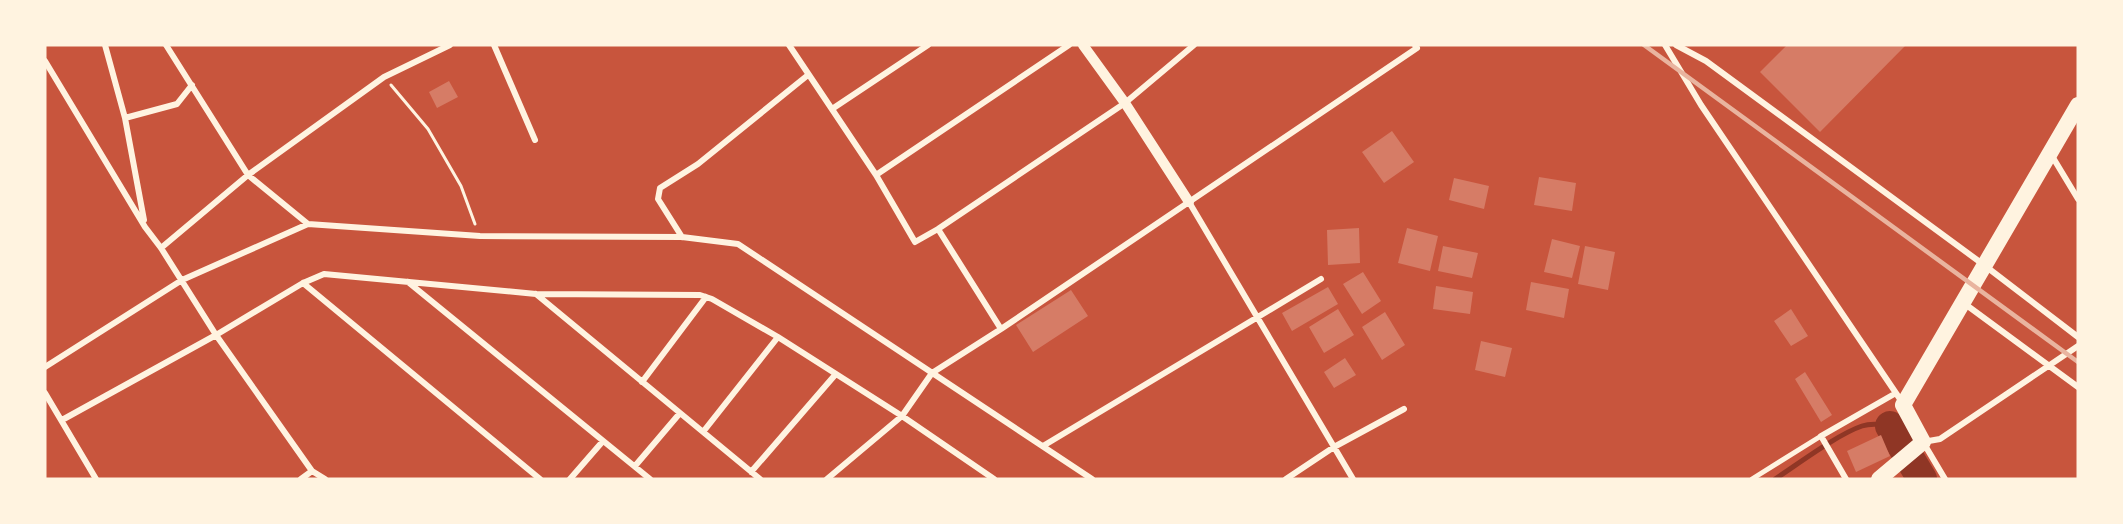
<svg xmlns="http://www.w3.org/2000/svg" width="2123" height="524" viewBox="0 0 2123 524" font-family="Inter,sans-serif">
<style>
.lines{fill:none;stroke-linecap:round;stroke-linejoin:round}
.stream{stroke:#8f3625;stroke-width:5}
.river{stroke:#8f3625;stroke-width:30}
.building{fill:#d67c66}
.path{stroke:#fff3e0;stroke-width:3}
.pedestrian{stroke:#fff3e0;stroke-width:5}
.minor{stroke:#fff3e0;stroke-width:6}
.tertiary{stroke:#fff3e0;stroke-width:10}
.trunk{stroke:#fff3e0;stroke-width:16}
.rail{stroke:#e9b49f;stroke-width:4.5}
</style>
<rect width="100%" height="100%" fill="#c8553d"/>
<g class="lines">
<path class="stream" d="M1775 479C1798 464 1838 434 1862 426 1871 423 1880 424 1890 426"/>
<path class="river" d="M1890 426 1922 479"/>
</g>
<path class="building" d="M1787 45H1906L1820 132 1760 72Z
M449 81 458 97 437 108 429 92Z
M1392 131 1414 162 1384 183 1362 152Z
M1539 177 1576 183 1572 211 1534 205Z
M1454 178 1489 186 1484 209 1449 200Z
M1359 228 1360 263 1328 265 1327 230Z
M1407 228 1438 236 1430 271 1398 263Z
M1552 239 1580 246 1572 278 1544 272Z
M1443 246 1478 253 1472 278 1438 271Z
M1585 246 1615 252 1608 290 1578 284Z
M1363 272 1381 301 1362 314 1343 284Z
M1531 282 1569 289 1564 318 1526 310Z
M1436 286 1473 292 1470 314 1433 309Z
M1328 287 1338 304 1292 331 1282 313Z
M1071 290 1088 316 1033 352 1016 325Z
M1338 309 1354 335 1324 353 1309 327Z
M1791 309 1808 336 1791 346 1774 321Z
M1385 312 1405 345 1382 360 1362 327Z
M1481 341 1512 348 1505 377 1475 370Z
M1345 358 1356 375 1334 388 1324 372Z
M1805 372 1832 415 1821 422 1795 379Z
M1881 435 1890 456 1856 472 1847 451Z"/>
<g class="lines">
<path class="path" d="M391 85 428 129 461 186 475 224"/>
<path class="pedestrian" d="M1752 479 1821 436"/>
<path class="minor" d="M105 45 125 118 144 220
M166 45 248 175 308 224
M494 45 535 140
M789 45 876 175 915 242 938 229 1125 103 1194 45
M1665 45 1701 105 1902 402
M1676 45 1706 61 1984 265 2078 337
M45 61 145 227 161 248 216 335 312 471 325 479
M832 109 928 45
M125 118 177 104 192 85
M2052 156 2078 199
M876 175 1069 45
M1189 202 1353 479
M938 229 1001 329
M682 237 658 199 660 188 698 164 808 75
M161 248 248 175 384 77 450 45
M408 282 650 479
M303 283 540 479
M536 294 760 479
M1965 304 2078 387
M45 367 182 280 308 224 480 236 682 237 738 244 1092 479
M642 382 706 297
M45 393 96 479
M62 420 216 335 303 283 324 274 536 294 700 295 712 299 778 337 902 416 994 479
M703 432 778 337
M1043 446 1321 279
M635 466 680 413
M751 472 835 375
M301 479 312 471
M570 479 603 441
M827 479 902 416 932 373 1001 329 1417 48 1415 45
M1286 479 1334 447 1404 409
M1846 479 1821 436 1896 393
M1945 479 1923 442 1940 439 2078 346"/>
<path class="tertiary" d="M1083 45 1125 103 1189 202"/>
<path class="trunk" d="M1879 479 1923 442 1903 405 2078 105"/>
<path class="rail" d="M1644 45 2078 362"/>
</g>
<rect width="2123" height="524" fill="none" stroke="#fff3e0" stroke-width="93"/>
</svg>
